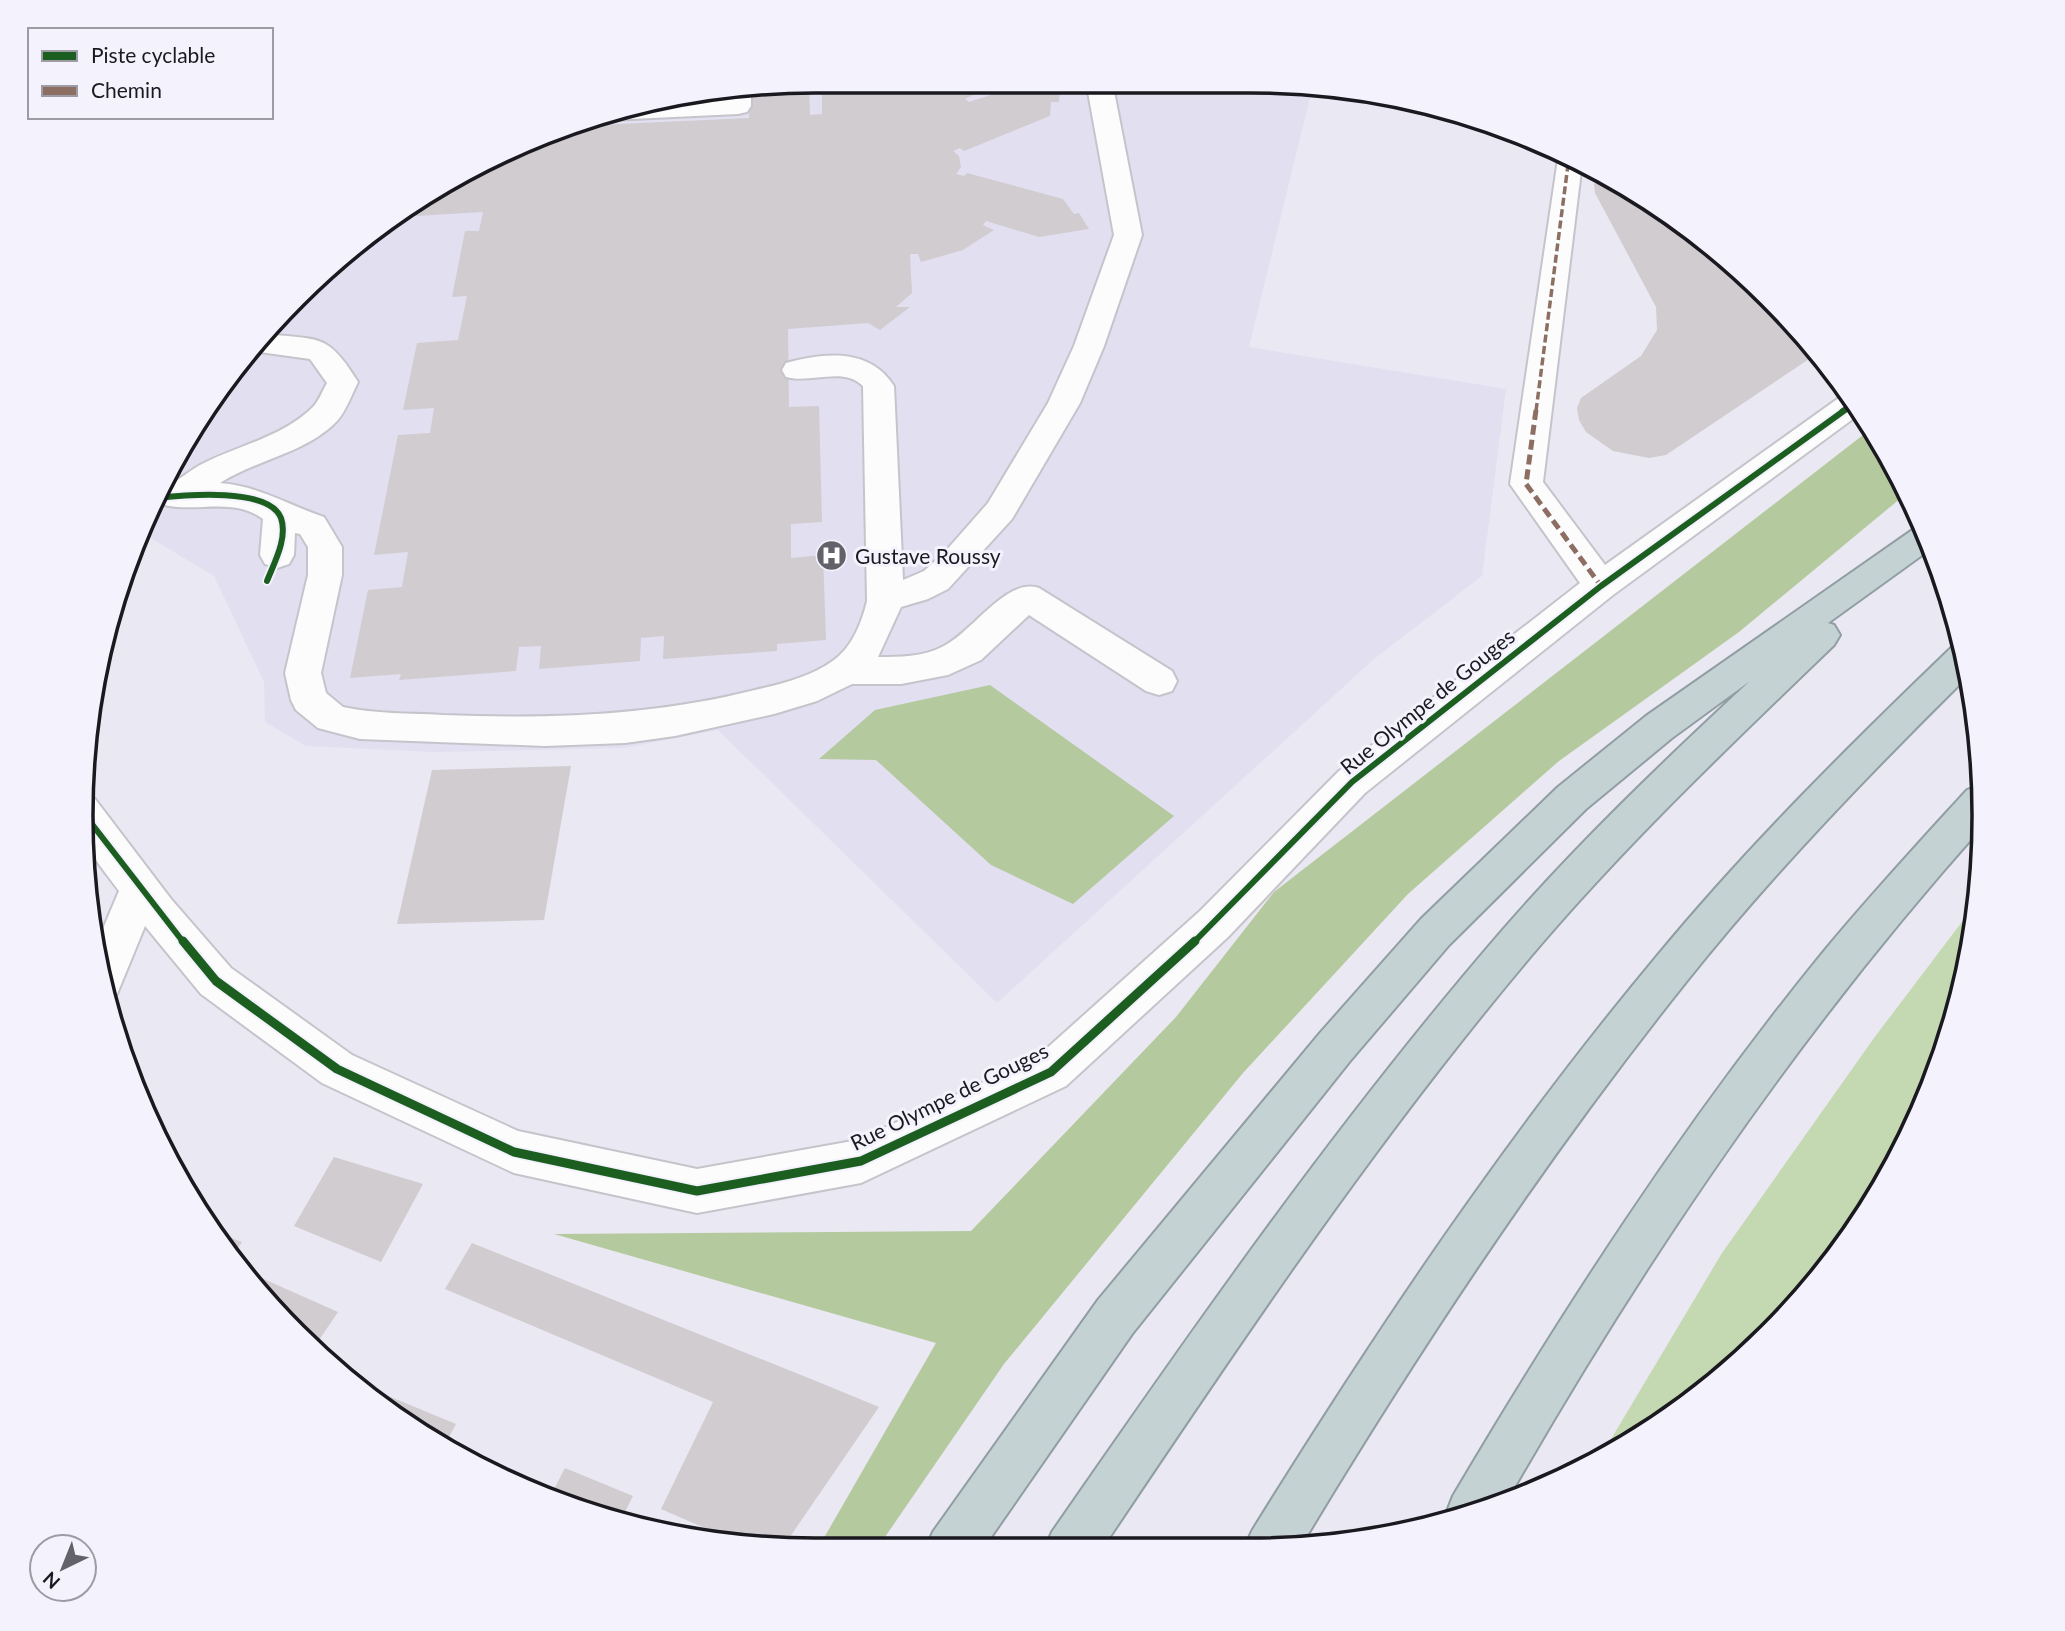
<svg xmlns="http://www.w3.org/2000/svg" width="2065" height="1631" viewBox="0 0 2065 1631" font-family="Lato,sans-serif">
<style>
.built{fill:#e2dff1}
.green{fill:#c4d9b1}
.forest{fill:#b4ca9e}
.building{fill:#d1ccd0}
.lines{fill:none;stroke-linecap:round;stroke-linejoin:round}
.minor-casing{stroke:#c5c4cb;stroke-width:4}
.highway-casing{stroke:#909ea3;stroke-width:4}
.minor{fill:#fcfcfd;fill-rule:evenodd}
.highway{fill:#c5d2d4;fill-rule:evenodd}
.quiet-far1{stroke:#8d6e63;stroke-width:3.5;stroke-dasharray:8 3.5;stroke-linecap:butt}
.quiet{stroke:#8d6e63;stroke-width:5;stroke-dasharray:10 5;stroke-linecap:butt}
.cycleway-far2-casing{stroke:#f4f2fd;stroke-width:9}
.cycleway-far1-casing{stroke:#f4f2fd;stroke-width:10}
.cycleway-casing{stroke:#f4f2fd;stroke-width:13}
.cycleway-far2{stroke:#1b5e20;stroke-width:5}
.cycleway-far1{stroke:#1b5e20;stroke-width:6}
.cycleway{stroke:#1b5e20;stroke-width:9}
.labels{text-anchor:middle;dominant-baseline:central;stroke-width:6;stroke-linejoin:round;paint-order:stroke}
.poi-label{font-size:21px;fill:#1a191f;stroke:#f4f2fd;text-anchor:start}
.street-label{font-size:21px;fill:#1a191f;stroke:#f4f2fd}
.rim{fill:none;stroke:#1a191f;stroke-width:3.5}
</style>
<rect width="100%" height="100%" fill="#eae8f2"/>
<path class="built" d="M815 81 1297 82 1313 85 1249 347 1506 389 1482 576 1374 659 997 1003 718 730 624 748 433 752 306 746 265 722 264 682 214 576 144 534 179 448 295 296 448 179 625 106Z"/>
<path class="green" d="M1977 902 1960 1005 1929 1086 1881 1184 1833 1263 1734 1368 1617 1452 1598 1461 1722 1253 1874 1038Z"/>
<path class="forest" d="M1872 428 1886 448 1907 493 1739 632 1559 761 1408 894 1243 1073 1004 1364 876 1550H817L936 1343 554 1234 971 1231 1176 1017 1274 892Z
M990 685 1174 816 1073 904 991 865 876 760 819 759 875 710Z"/>
<path class="building" d="M809 81 810 115 822 114V81H942L975 94 965 99 969 102 1012 88 1060 89 1059 102H1051L1050 116 964 151 960 148 953 151 959 156 961 167 956 174 964 176 967 173 1063 199 1074 214 1079 213 1089 229 1039 237 986 221 983 225 994 230 963 250 921 262 918 254H910L912 293 896 307H910L880 330 868 323 788 329 789 407 819 406 822 522 791 524V558L823 555 826 640 777 644V651L663 659 664 636 641 638 640 661 539 669 541 646 519 647 516 671 399 680 401 674 350 678 368 590 402 587 408 552 374 555 398 435 430 433 434 408 403 410 417 343 458 340 467 296 452 297 465 231H479L483 212 399 217 448 179 576 126 749 118V89Z
M1603 172 1617 179 1734 263 1802 331 1818 353 1666 455 1649 458 1613 451 1586 432 1579 420 1577 408 1581 398 1641 356 1657 330 1656 307 1595 193 1594 184Z
M571 766 544 920 397 924 432 770Z
M334 1157 423 1184 381 1262 294 1226Z
M213 1231 242 1242 232 1257 222 1244Z
M472 1243 816 1381 879 1407 783 1547 739 1543 661 1509 713 1402 445 1289Z
M241 1269 338 1312 315 1346 263 1300Z
M357 1383 456 1424 444 1446 407 1426Z
M565 1468 633 1496 622 1518 616 1519 549 1499Z"/>
<g class="lines">
<defs>
<path id="minor" d="M1086 81H1112L1142 235 1104 346 1080 403 1012 519 948 589 928 599 901 607 878 657C899 657 923 657 942 647 973 632 1006 577 1039 588L1172 671 1177 681 1172 691 1159 695 1146 691 1029 615 981 660 948 675 901 684H852L817 701 774 714 675 736 625 743 545 746 360 739 318 728 296 710 291 700 285 673 308 575V547L300 534 295 533 294 555 289 564 277 568 265 564 260 555 263 519C233 496 194 514 161 504L158 499 163 487C179 482 189 470 204 463 240 445 285 436 314 406 319 400 323 390 327 383L310 359 253 351 266 334C320 340 328 333 358 382 352 394 346 411 337 421 305 454 257 459 220 483 259 486 288 505 324 517L342 547V575L321 673 326 693 343 707C375 714 410 713 443 715 549 719 652 716 755 690 781 684 811 677 834 660 852 647 862 622 867 601L863 386C843 366 811 384 786 377L782 370 786 363C825 352 870 348 894 386L903 580 924 571 944 553 988 503 1048 403 1074 346 1114 235Z
M751 89V106L747 112 738 114 610 120 600 116 625 106 725 99 726 92Z
M1559 152 1582 163 1543 482 1605 565 1843 395 1847 394 1861 413 1613 595 1365 793 1228 937 1066 1086 861 1183 697 1213 514 1173 322 1083 201 994 145 926 117 994 105 999 97 943 119 891C92 854 77 844 83 795L95 799 171 899 231 968 352 1055 518 1131 697 1169 858 1140 1036 1058 1200 911 1339 771 1580 583 1510 484Z"/>
<path id="highway" d="M1921 524 1932 548 1828 623 1834 625 1840 635 1834 645C1730 745 1625 845 1531 956 1374 1142 1237 1347 1101 1550H1044L1052 1532C1194 1327 1337 1122 1500 933 1578 843 1664 761 1750 681L1672 738 1586 809 1449 945 1350 1061 1132 1334 982 1550H925L933 1532 1098 1300 1320 1033 1421 919 1558 787 1646 716Z
M1961 645 1968 676C1869 774 1773 873 1686 982 1543 1161 1417 1352 1299 1549H1244L1252 1531C1376 1331 1506 1137 1657 956 1748 846 1849 746 1951 648Z
M1980 785 1982 827C1797 1034 1643 1262 1506 1502L1485 1512 1448 1519 1446 1514 1453 1496C1563 1310 1680 1129 1816 961 1864 902 1916 846 1967 790Z"/>
</defs>
<use href="#minor" class="minor-casing"/>
<use href="#highway" class="highway-casing"/>
<use href="#minor" class="minor"/>
<use href="#highway" class="highway"/>
<path class="quiet-far1" d="M1536 411 1569 157"/>
<path class="quiet" d="M1536 410 1526 484 1601 586"/>
<defs>
<path id="cycleway-far2" d="M1842 411 1854 403"/>
<path id="cycleway-far1" d="M158 498C185 495 269 487 281 518 288 538 274 563 267 581
M81 810 184 943
M1193 943 1352 782 1601 586 1845 410"/>
<path id="cycleway" d="M183 941 216 981 337 1069 514 1152 697 1191 861 1161 1051 1072 1195 941"/>
</defs>
<use href="#cycleway-far2" class="cycleway-far2-casing"/>
<use href="#cycleway-far1" class="cycleway-far1-casing"/>
<use href="#cycleway" class="cycleway-casing"/>
<use href="#cycleway-far2" class="cycleway-far2"/>
<use href="#cycleway-far1" class="cycleway-far1"/>
<use href="#cycleway" class="cycleway"/>
</g>
<defs>
<symbol id="hospital-disc" viewBox="-11 -11 22 22"><circle r="9.5" fill="#636169" stroke="#f4f2fd"/><path d="M-5-5h3v3.5h4V-5h3V5h-3V1.5h-4V5h-3Z" fill="#fff"/></symbol>
</defs>
<g fill-rule="evenodd">
<use href="#hospital-disc" x="814" y="538" width="35" height="35"/>
</g>
<g class="labels">
<g class="poi-label">
<text x="855" y="555">Gustave Roussy</text>
</g>
<g class="street-label">
<text transform="translate(1427 701) rotate(-39)">Rue Olympe de Gouges</text>
<text transform="translate(949 1096) rotate(-26)">Rue Olympe de Gouges</text>
</g>
</g>
<path d="M0 0H2065V1631H0ZM815 93H1250A722 722 0 0 1 1972 815V816A722 722 0 0 1 1250 1538H815A722 722 0 0 1 93 816V815A722 722 0 0 1 815 93Z" fill="#f4f2fd" fill-rule="evenodd"/>
<path class="rim" d="M815 93H1250A722 722 0 0 1 1972 815V816A722 722 0 0 1 1250 1538H815A722 722 0 0 1 93 816V815A722 722 0 0 1 815 93Z"/>
<rect x="28" y="28" width="245" height="91" fill="#f4f2fd" stroke="#9d9ba4" stroke-width="2"/>
<rect x="42" y="51" width="35" height="10" fill="#1b5e20" stroke="#9d9ba4" stroke-width="2"/>
<text x="91" y="63" font-size="21" fill="#1a191f">Piste cyclable</text>
<rect x="42" y="86" width="35" height="10" fill="#8d6e63" stroke="#9d9ba4" stroke-width="2"/>
<text x="91" y="98" font-size="21" fill="#1a191f">Chemin</text>
<g transform="translate(63 1568) rotate(223)"><circle r="33" fill="#f4f2fd" stroke="#9d9ba4" stroke-width="2"/>
<path d="M0-5L12 26L0 18L-12 26Z" fill="#636169"/>
<text y="-10" font-size="19" font-weight="bold" text-anchor="middle" fill="#1a191f">N</text>
</g>
</svg>
